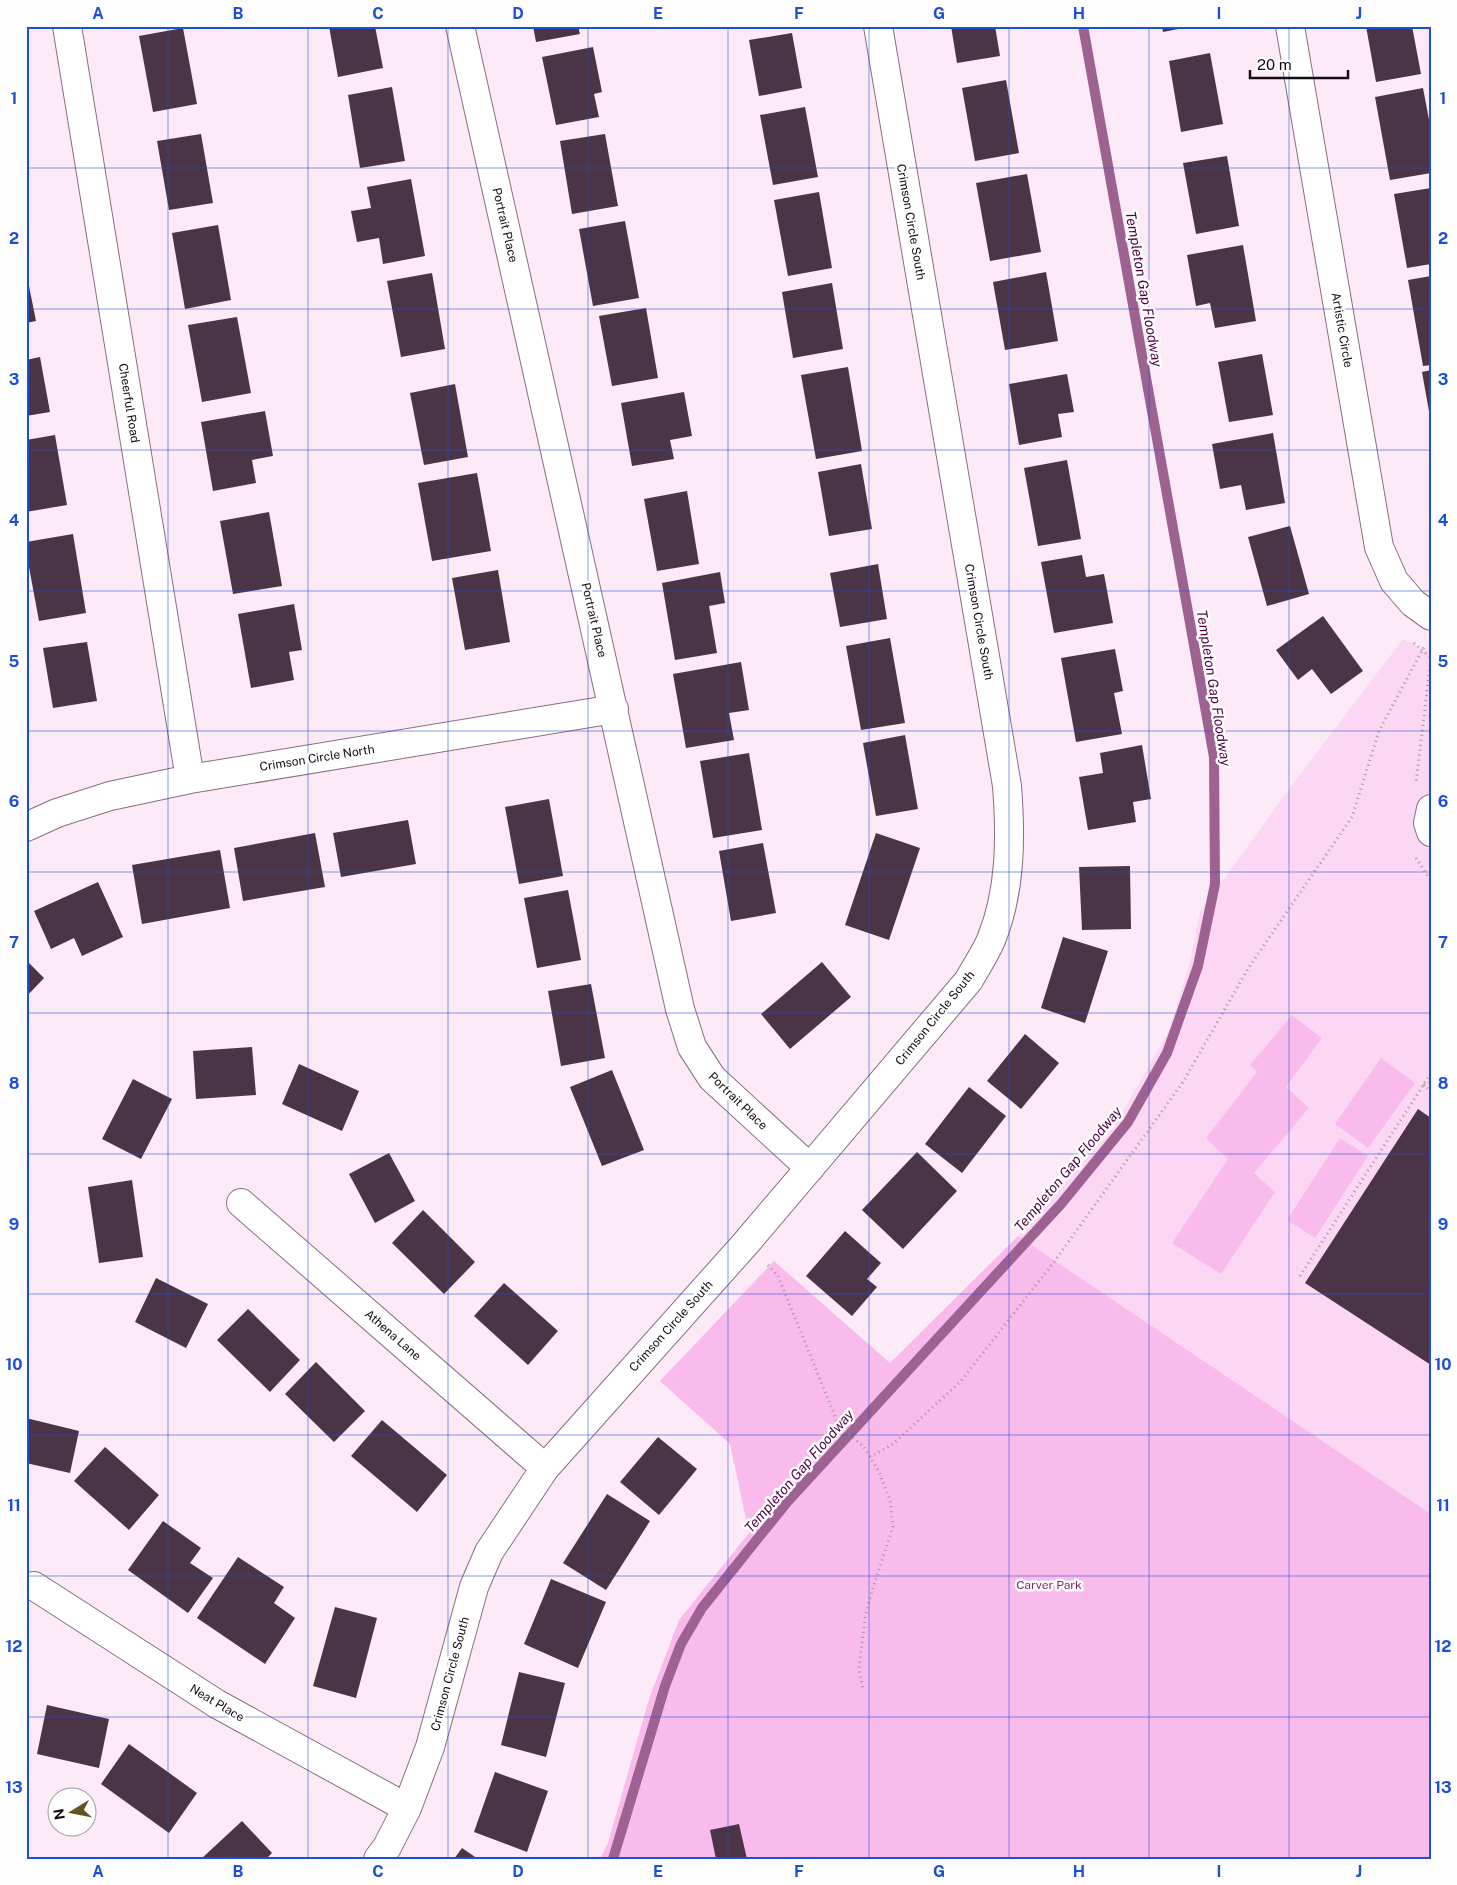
<svg xmlns="http://www.w3.org/2000/svg" width="1457" height="1885" viewBox="0 0 1457 1885" font-family="'Public Sans',sans-serif">
<style>
.built{fill:#fbd7f3}
.green{fill:#f9bbec}
.lines{fill:none;stroke-linecap:round;stroke-linejoin:round}
.stream{stroke:#9d6291;stroke-width:10}
.building{fill:#4b3446}
.minor-casing{stroke:#886e82;stroke-width:30}
.path{stroke:#a495a0;stroke-width:3;stroke-dasharray:1 4;stroke-linecap:butt}
.minor{stroke:#fff;stroke-width:28}
.grid{fill:none;stroke:#1d4ed8;stroke-width:1;stroke-opacity:0.55}
.labels{text-anchor:middle;dominant-baseline:central;stroke-width:5;stroke-linejoin:round;paint-order:stroke}
.street-label{font-size:12px;fill:#150c13;stroke:#fdfdfd}
.park-label{font-size:12px;fill:#852777;stroke:#fdfdfd}
.water-label{font-size:14px;font-style:italic;fill:#4e0344;stroke:#fdfdfd}
.neatline{fill:none;stroke:#1d4ed8;stroke-width:2}
.grid-label{font-size:16px;text-anchor:middle;font-weight:bold;fill:#1d4ed8}
</style>
<rect width="100%" height="100%" fill="#fceaf7"/>
<path class="built" d="M1403 639 1431 652V1514L1018 1236 1113 1129 1170 1029 1190 962 1200 912 1290 788Z"/>
<path class="green" d="M1292 1015 1322 1038 1286 1087 1309 1108 1254 1173 1275 1192 1221 1274 1172 1243 1228 1159 1206 1138 1257 1072 1250 1065Z
M1381 1058 1415 1083 1368 1148 1335 1124Z
M1340 1138 1368 1156 1315 1238 1287 1220Z
M1018 1236 1431 1514V1859H600L608 1843 649 1699 679 1620 749 1533 730 1444 660 1381 774 1261 890 1363Z"/>
<g class="lines">
<path class="stream" d="M613 1859 665 1686 681 1644 702 1608 788 1501 1061 1204 1128 1122 1167 1053 1198 966 1215 884 1214 757 1083 26"/>
</g>
<path class="building" d="M329 26H375L383 68 338 77Z
M533 26H578L580 34 536 42Z
M951 26H995L1000 56 957 63Z
M1162 26H1188V27L1163 32Z
M1366 26H1412L1421 74 1376 82Z
M183 28 197 104 153 112 139 36Z
M792 33 802 88 759 96 749 40Z
M593 47 602 92 594 94 599 117 556 125 542 57Z
M1210 53 1223 124 1181 132 1169 61Z
M1006 80 1019 153 975 161 962 88Z
M392 87 405 161 360 168 348 95Z
M1423 88 1431 130V173L1390 180 1375 97Z
M805 107 818 177 773 185 760 115Z
M201 134 213 203 169 210 157 141Z
M605 134 618 206 572 214 560 141Z
M1227 156 1239 226 1196 234 1183 163Z
M1027 174 1041 252 990 261 976 183Z
M411 179 425 256 383 264 379 238 357 242 351 211 371 208 367 187Z
M1431 188V264L1407 268 1394 194Z
M819 192 832 268 788 276 774 200Z
M625 221 639 298 593 306 579 229Z
M218 225 231 300 185 309 172 233Z
M1243 245 1256 321 1215 328 1210 303 1196 306 1187 255Z
M26 271 36 321 26 323Z
M1046 272 1058 341 1005 350 993 282Z
M432 273 445 349 401 357 387 281Z
M1431 276V365L1423 366 1408 280Z
M832 283 843 349 793 358 782 292Z
M646 308 658 378 612 386 599 316Z
M237 317 251 393 202 402 188 325Z
M1262 354 1273 415 1229 422 1218 362Z
M40 357 50 412 26 416V360Z
M848 367 862 451 816 459 801 375Z
M1431 370V417H1430L1422 372Z
M1067 374 1074 412 1058 414 1062 437 1019 445 1009 384Z
M455 384 468 457 424 465 410 393Z
M684 392 692 436 670 440 674 459 632 466 621 403Z
M265 411 273 456 252 460 256 483 213 491 201 422Z
M1273 433 1285 503 1246 510 1241 485 1220 489 1212 444Z
M55 435 67 505 26 512V440Z
M1067 460 1081 539 1038 546 1024 468Z
M861 464 872 529 829 536 818 472Z
M477 473 491 551 432 561 418 483Z
M687 491 699 564 657 571 644 499Z
M269 512 282 586 233 594 220 521Z
M1290 526 1309 594 1267 606 1248 537Z
M73 534 86 613 39 621 26 551V542Z
M1082 555 1086 577 1104 574 1113 623 1054 633 1041 562Z
M878 564 887 619 840 627 830 573Z
M498 570 510 642 465 650 452 578Z
M720 572 725 603 709 606 717 653 675 660 662 583Z
M294 604 302 650 289 652 294 680 251 688 238 614Z
M1323 616 1363 671 1331 694 1312 669 1298 680 1276 650Z
M890 638 905 723 861 730 846 646Z
M87 642 97 701 53 708 43 648Z
M1115 649 1123 691 1114 693 1122 734 1076 742 1061 658Z
M741 662 749 710 729 713 734 740 686 748 673 674Z
M905 735 918 809 876 816 863 743Z
M1142 745 1151 799 1133 802 1136 822 1088 830 1079 777 1103 773 1100 753Z
M749 753 762 830 713 838 700 761Z
M549 799 563 876 519 884 505 807Z
M408 820 416 864 341 877 333 833Z
M315 833 325 887 243 901 234 848Z
M876 833 920 848 889 940 845 925Z
M763 843 776 913 731 921 719 851Z
M220 850 230 908 142 924 132 865Z
M1130 866 1131 929 1082 930 1079 867Z
M98 882 123 937 82 956 74 938 51 949 34 911Z
M568 890 581 960 537 968 524 898Z
M1063 937 1108 951 1085 1023 1041 1008Z
M26 960 44 978 26 997Z
M822 962 851 997 790 1049 761 1014Z
M591 984 605 1058 561 1066 548 991Z
M1025 1034 1059 1063 1021 1109 987 1081Z
M252 1047 256 1095 196 1099 193 1051Z
M299 1064 359 1091 342 1131 282 1104Z
M612 1070 644 1150 602 1166 570 1087Z
M133 1079 172 1099 141 1159 102 1139Z
M969 1087 1006 1116 962 1173 925 1144Z
M1418 1109 1431 1118V1365L1305 1283Z
M917 1152 957 1191 903 1249 862 1210Z
M389 1153 415 1201 375 1223 349 1174Z
M132 1180 143 1257 99 1263 88 1187Z
M423 1210 475 1262 444 1294 392 1243Z
M845 1231 881 1263 867 1279 877 1287 852 1316 806 1276Z
M156 1278 208 1304 186 1348 135 1322Z
M504 1283 558 1331 528 1365 474 1316Z
M248 1309 300 1360 270 1392 217 1340Z
M316 1362 365 1411 334 1442 285 1394Z
M26 1418 79 1431 70 1473 26 1463Z
M382 1420 447 1475 417 1512 351 1456Z
M658 1437 697 1469 659 1515 620 1482Z
M105 1447 159 1495 129 1530 74 1481Z
M607 1494 650 1521 606 1590 563 1563Z
M163 1521 201 1548 190 1563 213 1578 188 1613 128 1570Z
M238 1557 284 1587 274 1603 295 1618 265 1664 197 1618Z
M551 1579 606 1602 578 1668 524 1644Z
M335 1607 377 1618 356 1698 313 1686Z
M519 1672 565 1683 546 1757 501 1745Z
M47 1705 109 1719 99 1768 37 1754Z
M129 1744 197 1793 169 1833 101 1784Z
M495 1772 548 1791 527 1852 474 1832Z
M242 1821 272 1853 266 1859H201Z
M739 1824 747 1859H716L710 1830Z
M462 1848 478 1859H454Z"/>
<g class="lines">
<defs>
<path id="minor" d="M67 26 190 779
M460 26 680 1009 692 1047 712 1078 810 1168
M1290 26 1379 547 1394 581 1413 603 1431 616
M1431 809 1428 823 1431 832
M26 827 57 813 110 796 190 779 614 709
M241 1203 545 1468
M34 1586 217 1704 407 1808
M378 1859 387 1847 407 1808 430 1747 474 1587 489 1552 545 1468 746 1243 969 980C976 967 985 954 991 940 1011 891 1011 837 1007 786L878 26"/>
</defs>
<use href="#minor" class="minor-casing"/>
<path class="path" d="M1414 643 1431 658 1416 783
M1416 858 1431 881
M1423 1085 1431 1091
M1424 1085 1431 1082
M768 1265 778 1276 839 1426 864 1447 878 1470 890 1500 893 1527 872 1591 865 1618 859 1669 863 1690
M1300 1276 1431 1073
M870 1457 893 1444 961 1381 1054 1262 1183 1082 1249 967 1352 817 1379 731 1425 645"/>
<use href="#minor" class="minor"/>
</g>
<path class="grid" d="M168 26V1859M308 26V1859M448 26V1859M588 26V1859M728 26V1859M869 26V1859M1009 26V1859M1149 26V1859M1289 26V1859M26 168H1431M26 309H1431M26 450H1431M26 591H1431M26 731H1431M26 872H1431M26 1013H1431M26 1154H1431M26 1294H1431M26 1435H1431M26 1576H1431M26 1717H1431"/>
<g class="labels">
<g class="street-label">
<text transform="translate(911 222) rotate(80)">Crimson Circle South</text>
<text transform="translate(505 225) rotate(77)">Portrait Place</text>
<text transform="translate(1342 330) rotate(80)">Artistic Circle</text>
<text transform="translate(129 403) rotate(81)">Cheerful Road</text>
<text transform="translate(594 620) rotate(77)">Portrait Place</text>
<text transform="translate(979 622) rotate(80)">Crimson Circle South</text>
<text transform="translate(317 758) rotate(-9)">Crimson Circle North</text>
<text transform="translate(935 1018) rotate(-51)">Crimson Circle South</text>
<text transform="translate(738 1101) rotate(44)">Portrait Place</text>
<text transform="translate(671 1326) rotate(-48)">Crimson Circle South</text>
<text transform="translate(393 1335) rotate(41)">Athena Lane</text>
<text transform="translate(450 1674) rotate(-75)">Crimson Circle South</text>
<text transform="translate(217 1703) rotate(31)">Neat Place</text>
</g>
<g class="park-label">
<text x="1049" y="1585">Carver Park</text>
</g>
<g class="water-label">
<text transform="translate(1144 289) rotate(80)">Templeton Gap Floodway</text>
<text transform="translate(1214 688) rotate(81)">Templeton Gap Floodway</text>
<text transform="translate(1068 1169) rotate(-50)">Templeton Gap Floodway</text>
<text transform="translate(799 1471) rotate(-49)">Templeton Gap Floodway</text>
</g>
</g>
<rect width="1457" height="1885" fill="none" stroke="#fdfdfd" stroke-width="55"/>
<g transform="translate(72 1812) rotate(260)"><circle r="24" fill="#fdfdfd" stroke="#a09d9f"/>
<path d="M0-4L9 19L0 12L-9 19Z" fill="#615522"/>
<text y="-8" font-size="14" font-weight="bold" text-anchor="middle" fill="#150c13">N</text>
</g>
<path d="M1250 70v8h98v-8" fill="none" stroke="#150c13" stroke-width="2.5"/>
<text x="1257" y="70" font-size="15" fill="#150c13" stroke="#fdfdfd" stroke-width="4" paint-order="stroke">20 m</text>
<rect x="28" y="28" width="1402" height="1830" class="neatline"/>
<g class="grid-label">
<text x="98" y="19">A</text>
<text x="238" y="19">B</text>
<text x="378" y="19">C</text>
<text x="518" y="19">D</text>
<text x="658" y="19">E</text>
<text x="799" y="19">F</text>
<text x="939" y="19">G</text>
<text x="1079" y="19">H</text>
<text x="1219" y="19">I</text>
<text x="1359" y="19">J</text>
<text x="14" y="104">1</text>
<text x="1443" y="104">1</text>
<text x="14" y="244">2</text>
<text x="1443" y="244">2</text>
<text x="14" y="385">3</text>
<text x="1443" y="385">3</text>
<text x="14" y="526">4</text>
<text x="1443" y="526">4</text>
<text x="14" y="667">5</text>
<text x="1443" y="667">5</text>
<text x="14" y="807">6</text>
<text x="1443" y="807">6</text>
<text x="14" y="948">7</text>
<text x="1443" y="948">7</text>
<text x="14" y="1089">8</text>
<text x="1443" y="1089">8</text>
<text x="14" y="1230">9</text>
<text x="1443" y="1230">9</text>
<text x="14" y="1370">10</text>
<text x="1443" y="1370">10</text>
<text x="14" y="1511">11</text>
<text x="1443" y="1511">11</text>
<text x="14" y="1652">12</text>
<text x="1443" y="1652">12</text>
<text x="14" y="1793">13</text>
<text x="1443" y="1793">13</text>
<text x="98" y="1877">A</text>
<text x="238" y="1877">B</text>
<text x="378" y="1877">C</text>
<text x="518" y="1877">D</text>
<text x="658" y="1877">E</text>
<text x="799" y="1877">F</text>
<text x="939" y="1877">G</text>
<text x="1079" y="1877">H</text>
<text x="1219" y="1877">I</text>
<text x="1359" y="1877">J</text>
</g>
</svg>
